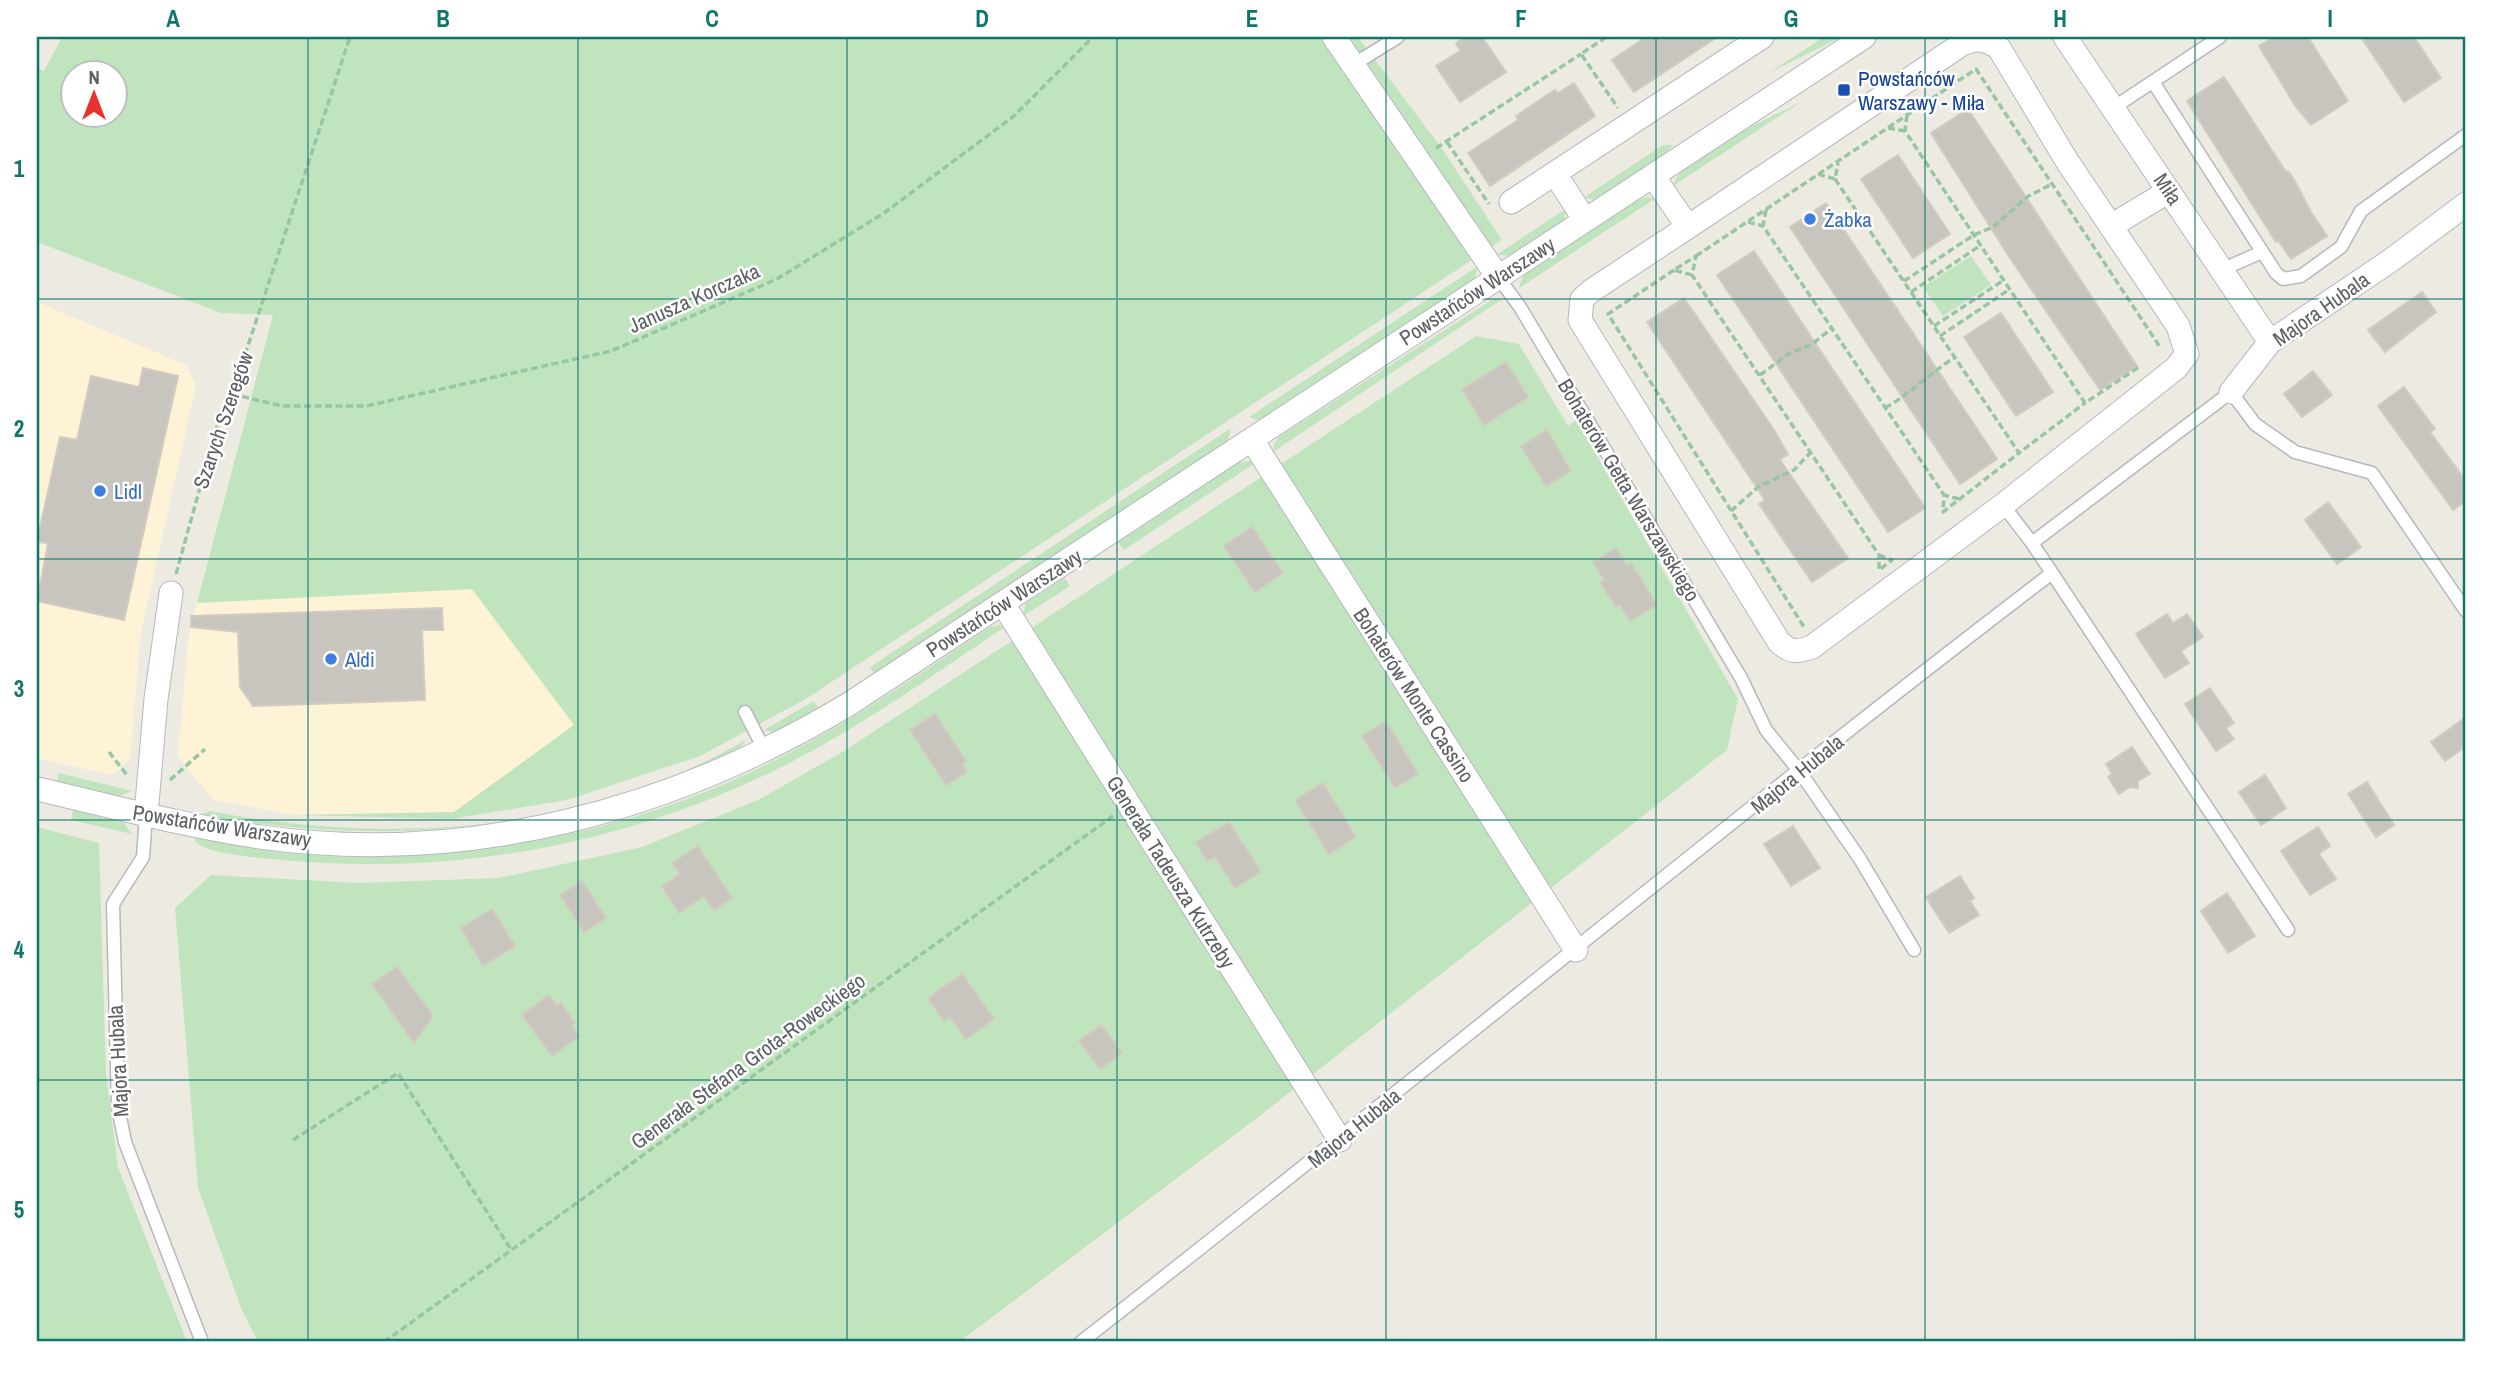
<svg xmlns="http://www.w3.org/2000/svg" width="2503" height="1379" viewBox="0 0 2503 1379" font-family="'Archivo Narrow',sans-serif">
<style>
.commercial{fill:#fef3d7}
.green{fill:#c0e5be;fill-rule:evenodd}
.building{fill:#c8c5bf;stroke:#d2ccc0;stroke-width:2}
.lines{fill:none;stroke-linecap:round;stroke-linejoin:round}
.lane-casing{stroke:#b5b8bd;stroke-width:15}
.street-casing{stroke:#b5b8bd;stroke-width:25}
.path{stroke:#97c6a3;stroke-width:3.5;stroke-dasharray:7 3.5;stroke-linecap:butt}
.lane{stroke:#fff;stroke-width:12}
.street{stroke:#fff;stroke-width:23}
.grid{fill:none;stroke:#0f766e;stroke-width:2;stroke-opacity:0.55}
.transit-dot{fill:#1a4fb4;stroke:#fff;stroke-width:2.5}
.shop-dot{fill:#3f7fe0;stroke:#fff;stroke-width:2.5}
.labels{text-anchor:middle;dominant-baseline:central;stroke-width:5;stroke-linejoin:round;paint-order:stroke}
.transit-label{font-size:21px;fill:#164399;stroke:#fff;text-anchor:start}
.street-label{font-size:21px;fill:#5a5f63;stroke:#fff}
.shop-label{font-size:21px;fill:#366cbe;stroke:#fff;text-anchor:start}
.neatline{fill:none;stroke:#0f766e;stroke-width:2.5}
.grid-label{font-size:23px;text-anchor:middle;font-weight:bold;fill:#0f766e}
</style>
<rect width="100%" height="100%" fill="#edeae2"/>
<path class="commercial" d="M37 302 186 365 196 386 141 632 130 760 111 775 37 758Z
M472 589 575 726 454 812 295 815 213 800 178 757 188 640 197 603Z"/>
<path class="green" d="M62 37H1358L1443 150 1502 240 804 700 700 756 567 800 451 819 295 815 454 812 574 725 472 589 197 603 273 315 221 313 37 242V68L44 71ZM74 74H116V116H74Z
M1824 37H1841L1769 73Z
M1801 102 1673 186C1679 157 1774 116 1801 102Z
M1663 145H1673L1666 153 1597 200 1583 198Z
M1647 197 1656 198 1519 288 1523 275 1638 200Z
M1567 208 1564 221 1513 256 1496 255Z
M1971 256 1991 285 1943 316 1923 287Z
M1478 266 1474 280 1265 417 1257 420 1249 417Z
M1493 299 1501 300 1273 452 1274 443 1280 436Z
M1476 336 1519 344 1568 426 1576 420 1738 699 1727 750 1257 1118 959 1342H258L241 1308 198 1188 175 908 211 875 358 883 499 878 642 847 758 800 844 751Z
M1231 428 1227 443 875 675 870 667Z
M1249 461 1255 463 1124 550 1118 542 1239 462Z
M1064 578 1070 586 1022 617 1026 603Z
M998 625 1005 627C936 673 868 722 795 760 634 844 453 878 272 859 256 857 197 854 194 838 397 877 605 850 789 753 859 717 924 670 990 627Z
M814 701 819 709 777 733 764 730Z
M745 740C737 760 688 774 667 781 499 836 372 843 199 815L210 811C387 845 586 835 745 740Z
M59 773 132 791 117 797 57 783Z
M73 810 124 823 132 834 71 820Z
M37 827 99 843 106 1073 118 1167 187 1342H37Z"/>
<path class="building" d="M1466 37H1482L1506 72 1460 102 1436 66 1460 51 1456 43Z
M1646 37H1717L1634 92 1612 60Z
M2273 37H2308L2348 101 2311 125 2296 107 2259 46Z
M2361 37H2414L2441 78 2404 102Z
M2224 77 2286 172 2288 171 2295 181 2311 212 2327 236 2291 259 2278 240 2276 242 2187 101Z
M1574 83 1595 116 1490 186 1468 153 1518 120 1516 116 1547 95 1555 90 1558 93Z
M1968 109 2137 366 2100 390 2010 258 1931 133Z
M1898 155 1950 234 1913 258 1861 179Z
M1826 203 1997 459 1960 484 1790 227Z
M1754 251 1925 508 1888 532 1717 275Z
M2422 292 2436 312 2385 352 2368 330Z
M1684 298 1774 430 1788 454 1780 460 1848 558 1812 582 1759 504 1765 500 1647 322Z
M2001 313 2053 392 2016 416 1964 337Z
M1506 362 1528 397 1484 425 1462 389Z
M143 368 178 376 124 620 37 601 48 544 37 541 60 437 77 440 91 376 139 387Z
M2313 371 2332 395 2302 417 2284 394Z
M2404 387 2435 429 2430 432 2466 481V501L2453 510 2378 406Z
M1547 430 1571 471 1546 486 1521 446Z
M2328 502 2361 547 2337 564 2305 520Z
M1252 527 1283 573 1255 592 1224 546Z
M1616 548 1627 566 1631 563 1657 605 1630 621 1620 605 1616 607 1600 582 1604 580 1593 562Z
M442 608 443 630H422L425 700 253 706 240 687 238 632 191 627V616Z
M2167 614 2173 623 2187 614 2203 637 2181 651 2189 663 2165 678 2136 634Z
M2210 688 2234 723 2226 728 2234 739 2216 751 2185 704Z
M935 714 966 761 962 764 967 772 946 785 910 730Z
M2466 717V746L2445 761 2431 742Z
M1386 721 1418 774 1395 788 1362 736Z
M2132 747 2150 774 2138 781V788L2130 787 2119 794 2108 777 2112 774 2106 764Z
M2265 775 2286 808 2261 825 2239 792Z
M2367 782 2394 825 2376 837 2348 794Z
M1323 783 1356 837 1329 854 1295 800Z
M1229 822 1261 872 1235 888 1215 857 1207 861 1196 842Z
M1793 826 1820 868 1791 886 1764 844Z
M2318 827 2330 846 2319 854 2336 879 2310 895 2281 851Z
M698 846 732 898 714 910 704 896 679 913 662 886 680 874 672 863Z
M1960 876 1974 898 1970 901 1979 915 1949 933 1926 897Z
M582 881 606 918 584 932 560 895Z
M2227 893 2255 936 2228 953 2201 911Z
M492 909 515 946 483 966 461 928Z
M397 967 433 1016 414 1043 372 984Z
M962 974 994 1019 966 1039 950 1017 944 1021 928 998Z
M549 995 557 1006 561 1003 575 1023 572 1026 579 1036 552 1056 522 1015Z
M1101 1025 1122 1053 1100 1069 1079 1041Z"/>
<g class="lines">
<defs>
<path id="lane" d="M1351 66 1398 37
M2153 82 2276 273 2283 279 2301 276 2341 247 2361 211 2466 135
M2113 108 2220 37
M2221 270 2262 252
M1498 277 1520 307 1741 678 1766 730 1800 772 1860 859 1914 950
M2003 505 2032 543
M2052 573 2288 930
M745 712 765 751
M146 815 143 857 113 904 118 1107 125 1142 202 1342
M1081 1342C1407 1088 1724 823 2052 573L2032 543 2231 392 2255 424 2295 452 2372 473 2466 611"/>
<path id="street" d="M1334 37 1498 277
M2065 37 2270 342
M1555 174 1585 220
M1653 176 1688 227 1962 44C1978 38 1984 38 1999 48L2067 161 2178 326 2187 354 2176 368 2003 505 1812 647C1797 652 1791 653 1779 642L1580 320 1582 299 1591 291 1688 227
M1511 202 1762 37
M2111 226 2169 191
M2231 392 2270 342 2390 261 2466 204
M1252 440 1576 950
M1003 604 1340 1140
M37 789C111 806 185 826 260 837 468 866 671 811 849 704L1864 37
M146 815 156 699 171 593"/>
</defs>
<use href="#lane" class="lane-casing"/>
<use href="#street" class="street-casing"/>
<path class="path" d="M1606 37 1581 54 1618 108
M1907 115 1905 131 2085 403 2139 367
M1888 128 1905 131
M1447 142 1489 204
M1436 148 1581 54
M1818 174 1835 179 1838 163
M1835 179 2019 453 2085 403
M1766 210 1763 226 1944 495
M1748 222 1763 226
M1696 256 1976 69 2160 347
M1674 270 1608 314 1804 627
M1692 275 1674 270 1696 256 1692 275 1879 555
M1904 281 1974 235 1993 227 2027 197 2052 184
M1911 292 1981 245
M1934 326 2004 280
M1940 336 2010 289
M1760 375 1790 353 1811 345 1831 329
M232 394 282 406H366L611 351 777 279 884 213 1014 116 1093 37
M1885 408C1910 394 1930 373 1954 358
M1959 499 1944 495 1943 512 2019 453
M1731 511 1758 487 1794 470 1811 452
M1879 555 1892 560 1879 570Z
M176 574 221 412 232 394 350 37
M109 752 127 775
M170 780 205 749
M293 1140 398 1073 512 1251
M384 1342 1113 816"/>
<use href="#lane" class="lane"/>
<use href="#street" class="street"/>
</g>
<path class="grid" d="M308 37V1342M578 37V1342M847 37V1342M1117 37V1342M1386 37V1342M1656 37V1342M1925 37V1342M2195 37V1342M37 299H2466M37 559H2466M37 820H2466M37 1080H2466"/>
<rect class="transit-dot" x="1837" y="83" width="14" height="14" rx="3.5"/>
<g class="shop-dot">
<circle cx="1810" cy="219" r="7"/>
<circle cx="100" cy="491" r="7"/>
<circle cx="331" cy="659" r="7"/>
</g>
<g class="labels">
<g class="transit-label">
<text x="1858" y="78">Powstańców<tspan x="1858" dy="24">Warszawy - Miła</tspan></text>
</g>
<g class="street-label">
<text transform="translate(2168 189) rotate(56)">Miła</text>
<text transform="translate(1477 291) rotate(-33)">Powstańców Warszawy</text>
<text transform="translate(694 298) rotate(-24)">Janusza Korczaka</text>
<text transform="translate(2321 309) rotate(-35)">Majora Hubala</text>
<text transform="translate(223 420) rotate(-71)">Szarych Szeregów</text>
<text transform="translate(1629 490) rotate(59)">Bohaterów Getta Warszawskiego</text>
<text transform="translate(1004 603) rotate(-33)">Powstańców Warszawy</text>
<text transform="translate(1414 695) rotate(57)">Bohaterów Monte Cassino</text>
<text transform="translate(1797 774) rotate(-39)">Majora Hubala</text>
<text transform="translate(222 826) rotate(9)">Powstańców Warszawy</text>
<text transform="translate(1171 872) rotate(58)">Generała Tadeusza Kutrzeby</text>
<text transform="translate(118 1061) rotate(-93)">Majora Hubala</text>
<text transform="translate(748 1061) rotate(-36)">Generała Stefana Grota-Roweckiego</text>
<text transform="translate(1354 1128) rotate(-39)">Majora Hubala</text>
</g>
<g class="shop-label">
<text x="1824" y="219">Żabka</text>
<text x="114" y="491">Lidl</text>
<text x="345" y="659">Aldi</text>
</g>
</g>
<rect width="2503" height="1379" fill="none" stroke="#ffffff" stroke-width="77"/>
<g transform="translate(94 94)"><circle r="33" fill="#ffffff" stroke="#bdbfc1" stroke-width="2"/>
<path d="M0-5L12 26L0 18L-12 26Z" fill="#e9322c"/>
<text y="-10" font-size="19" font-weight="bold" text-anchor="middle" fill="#5a5f63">N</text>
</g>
<rect x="38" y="38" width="2426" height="1302" class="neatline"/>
<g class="grid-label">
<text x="173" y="27">A</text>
<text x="443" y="27">B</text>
<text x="712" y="27">C</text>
<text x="982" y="27">D</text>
<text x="1252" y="27">E</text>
<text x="1521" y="27">F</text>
<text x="1791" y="27">G</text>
<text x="2060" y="27">H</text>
<text x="2330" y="27">I</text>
<text x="19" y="177">1</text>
<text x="19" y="437">2</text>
<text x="19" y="697">3</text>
<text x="19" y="958">4</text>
<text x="19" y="1218">5</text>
</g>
</svg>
